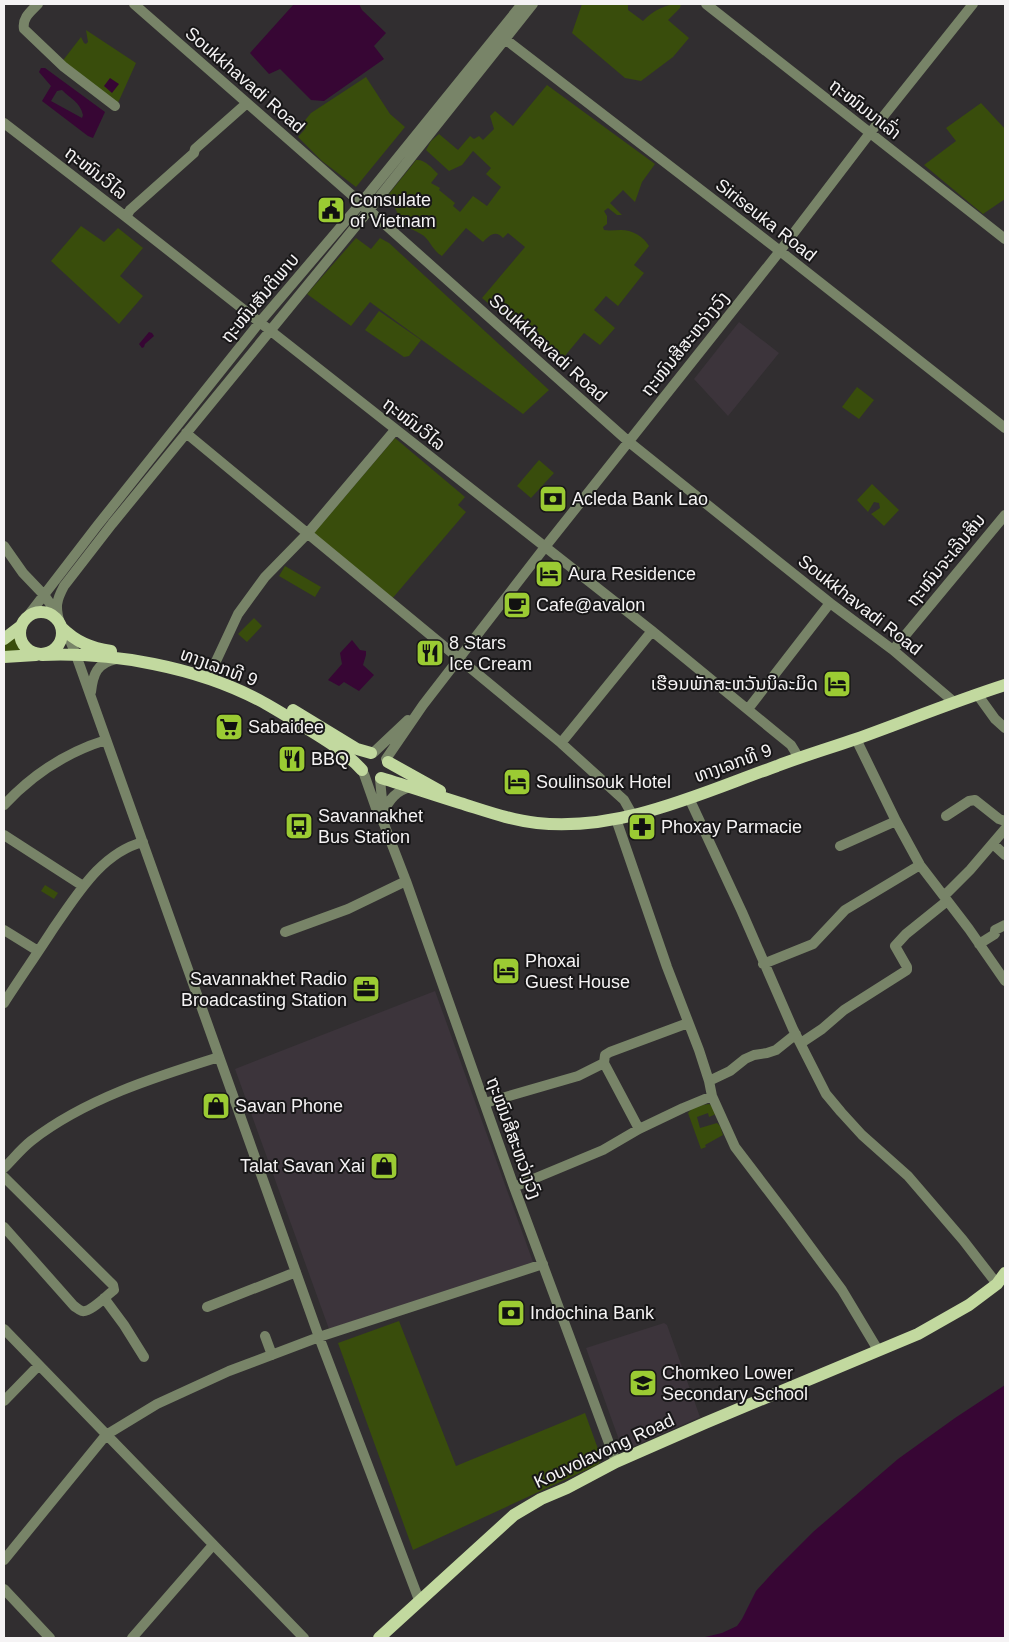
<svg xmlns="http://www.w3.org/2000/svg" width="1009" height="1642" viewBox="0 0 1009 1642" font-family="Helvetica,'Noto Sans Lao',sans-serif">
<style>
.built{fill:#3c343b}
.green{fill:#394d0c}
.water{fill:#370634;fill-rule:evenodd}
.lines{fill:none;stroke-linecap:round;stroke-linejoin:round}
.minor{stroke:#788468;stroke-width:10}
.major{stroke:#c2d99f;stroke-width:12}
.labels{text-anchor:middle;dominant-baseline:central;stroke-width:4;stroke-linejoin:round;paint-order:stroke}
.street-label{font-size:18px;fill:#f5f3f4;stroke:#181718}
.poi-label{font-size:18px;fill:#f5f3f4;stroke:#181718;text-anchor:start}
</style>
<rect width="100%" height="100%" fill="#312e30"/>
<path class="built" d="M739 322 779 353 728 416 694 379Z
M435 991 533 1262 329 1329 235 1069Z
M664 1323 667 1325 700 1417 623 1451 586 1348Z"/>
<path class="green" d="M582 4H628V10L643 21C654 10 665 4 681 4L680 8 668 20 689 38 673 57 641 81 625 78 572 33Z
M86 30 136 63 117 105 61 63 81 37 84 43 86 44 88 42Z
M366 77 390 114 405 127 356 187 322 161 298 137 306 128 302 124 311 113Z
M547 85 655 164 642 182 635 202 623 190 610 203 622 215H617L608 208 604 211 607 216V224L603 227 604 230C609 231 615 230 621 230 632 230 643 236 649 246L634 265 644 273 618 306 606 296 594 310 615 328 600 345 584 333 559 363 482 298 525 247 508 233 503 238C495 229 489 236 483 242L466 228 442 256C433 251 431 242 424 236 417 231 409 229 404 223 397 215 395 205 388 197V195L413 164 416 160C425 159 432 168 438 174L431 183 440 188 439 190 455 203 453 206 460 212 473 196 487 206 501 187 486 174 491 168 473 151 462 165 449 171 426 150 431 141 439 134 458 150 470 136 474 139 479 136 483 140 494 129 490 116 495 111 513 126Z
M981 103 1005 129V199L983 214 924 165 956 141 946 128Z
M81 226 104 242 118 228 143 248 120 276 143 296 119 324 51 261Z
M356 238 371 249 380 238 389 243 549 390 523 414 370 302 351 326 307 294Z
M379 311 421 340 409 356 404 357 365 330Z
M857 387 874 400 859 419 842 407Z
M395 438 465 497 458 505 466 512 391 600 313 534Z
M539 460 554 473 531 498 517 486Z
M872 484 899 510 884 526 871 514 880 508 879 503 874 502 868 512 857 500Z
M285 566 321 587 315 597 279 576Z
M254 618 262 626 247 642 238 634Z
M17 636 19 644 23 650 4 652V644Z
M45 885 58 893 54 899 41 891Z
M709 1104 712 1106 716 1114 709 1117 708 1113 697 1117 700 1128 717 1123 720 1126 723 1135 705 1145 706 1147 701 1149 688 1113C692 1107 702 1105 709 1104Z
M399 1321 456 1466 585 1413 602 1460 597 1465 413 1550 338 1343Z"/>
<path class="water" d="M294 4H359L362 10 386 33 374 46 384 59 324 101 311 100 280 69 269 74 250 53Z
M41 68H45L105 112 93 138 88 136 42 101 51 86 39 72ZM62 90C71 99 80 102 83 115L82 118 51 101 57 91Z
M110 78 119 84 112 93 104 86Z
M149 332 152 333 154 336 145 344 144 347 142 348 139 344Z
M352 640 360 650 366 651V655L363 665 374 675 359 691 344 682 339 686 328 680 342 664 340 653Z
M1005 1385V1638H701L722 1633 737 1626 742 1619 756 1591 776 1569 813 1532 898 1459 955 1418Z"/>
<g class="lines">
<path class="minor" d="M38 4C30 12 22 18 24 29L64 67 115 106
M134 4 361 203 629 442 830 603 893 650 954 702
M706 4 1005 239
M505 39 780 251 1005 428
M4 123 126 217 652 631 791 745 799 758
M126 217 130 210 194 153 195 149 247 103
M186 433 561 743 624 800 633 816
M4 546 23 573 44 595 56 612
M27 617 97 526 259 323 361 203 522 4
M60 624C55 607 56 601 64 586L112 524 369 210 533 4
M67 633 76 655 319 1337 419 1600
M893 650 1005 515
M211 672 238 614 265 577 307 534 395 430
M91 692C93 674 97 663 116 659
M977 694 995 719 1005 728
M748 709 830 603
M856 739 896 821 920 865 969 929 1005 981
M561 743 652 631
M373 753 408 720
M386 759 423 705 545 547 780 251 870 133 973 4
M364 774 377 811 384 824 406 881 514 1187 616 1462
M380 779 384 821
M689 798 742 912 793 1029 826 1094 841 1112 862 1135 908 1176 963 1240 997 1284
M4 805C32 775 67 752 106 740
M383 812C390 799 396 791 410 787
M946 816 969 801 975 800 999 819 1005 821
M616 819 667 967 699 1050 709 1081 712 1096 735 1147 789 1218 842 1290 878 1350
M4 835 83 886
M993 844 1005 855
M840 846 896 821
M944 896 970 870 1005 829
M4 930 38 951
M285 932 348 909 406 881
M979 944 995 934V930L1005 925
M763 964 813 944 845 910 920 865
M4 1003C20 978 37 954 53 929 77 895 101 853 143 842
M801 1043 822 1029 844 1010 907 970V967L895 946 906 934 947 901
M604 1063 639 1129
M709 1081 730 1071 745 1059 754 1055 767 1053 776 1050 796 1034
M485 1103 578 1076 604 1063 605 1055 610 1052 688 1023
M4 1168C13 1159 21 1149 31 1141 85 1099 155 1077 219 1057
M4 1177 113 1285 114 1290C107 1295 90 1313 82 1311 79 1310 77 1308 74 1306L4 1227
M514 1187 603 1150 639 1129 683 1108 712 1096
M104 1298 124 1325 144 1357
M207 1307 296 1272
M4 1329 304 1638
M265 1336 272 1355
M4 1401 39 1365
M4 1560 106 1435 157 1404 229 1371 319 1337 543 1264
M4 1589 50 1638
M132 1638 213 1545"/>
<path class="major" d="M20 633a21 21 0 1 1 42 0a21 21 0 1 1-42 0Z
M61 627C76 642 91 648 111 651
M4 639 21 626
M42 655C113 652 196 667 259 700 272 707 285 715 298 723 321 737 344 750 362 770
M4 657 36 655
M293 710 357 749 371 753
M388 762 440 791
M381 778C408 786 434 795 460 803 486 811 510 820 537 823 621 832 701 793 777 766 803 756 830 748 856 739 906 721 955 701 1005 685
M379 1638 514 1515 541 1499 567 1488 616 1462 705 1423 918 1334 969 1305 997 1284 1005 1273"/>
</g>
<defs>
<symbol id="civic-square" viewBox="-11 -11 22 22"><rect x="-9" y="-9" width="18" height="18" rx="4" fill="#9bcb33" stroke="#181718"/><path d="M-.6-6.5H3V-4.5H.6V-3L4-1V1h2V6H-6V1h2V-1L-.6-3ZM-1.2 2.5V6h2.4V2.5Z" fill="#111"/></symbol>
<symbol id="bank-square" viewBox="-11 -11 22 22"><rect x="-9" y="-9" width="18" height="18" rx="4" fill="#9bcb33" stroke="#181718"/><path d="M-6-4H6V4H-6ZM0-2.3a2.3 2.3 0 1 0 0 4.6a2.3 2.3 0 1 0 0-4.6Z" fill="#111"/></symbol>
<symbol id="hotel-square" viewBox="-11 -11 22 22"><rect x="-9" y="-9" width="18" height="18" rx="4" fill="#9bcb33" stroke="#181718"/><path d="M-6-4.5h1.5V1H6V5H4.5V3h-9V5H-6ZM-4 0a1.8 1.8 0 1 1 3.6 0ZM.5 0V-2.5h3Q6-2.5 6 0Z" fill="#111"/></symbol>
<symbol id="cafe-square" viewBox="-11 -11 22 22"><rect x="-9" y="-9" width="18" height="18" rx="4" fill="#9bcb33" stroke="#181718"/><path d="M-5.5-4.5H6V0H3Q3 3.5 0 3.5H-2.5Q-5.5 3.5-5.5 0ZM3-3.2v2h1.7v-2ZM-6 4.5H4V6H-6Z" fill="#111"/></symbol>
<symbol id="restaurant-square" viewBox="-11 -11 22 22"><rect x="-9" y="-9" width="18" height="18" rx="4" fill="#9bcb33" stroke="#181718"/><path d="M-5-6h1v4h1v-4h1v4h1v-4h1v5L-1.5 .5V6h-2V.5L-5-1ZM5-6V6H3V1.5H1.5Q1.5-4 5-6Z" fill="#111"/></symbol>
<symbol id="supermarket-square" viewBox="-11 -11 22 22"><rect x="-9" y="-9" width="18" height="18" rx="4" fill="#9bcb33" stroke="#181718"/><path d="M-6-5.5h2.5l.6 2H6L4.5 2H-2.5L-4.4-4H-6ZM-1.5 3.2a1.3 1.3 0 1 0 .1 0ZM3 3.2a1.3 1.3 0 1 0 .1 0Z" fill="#111"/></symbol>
<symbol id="bus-square" viewBox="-11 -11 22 22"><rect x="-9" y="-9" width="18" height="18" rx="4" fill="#9bcb33" stroke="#181718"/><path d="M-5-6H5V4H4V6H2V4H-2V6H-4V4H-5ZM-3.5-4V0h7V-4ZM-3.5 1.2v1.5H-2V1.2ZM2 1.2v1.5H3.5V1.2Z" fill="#111"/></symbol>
<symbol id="pharmacy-square" viewBox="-11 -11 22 22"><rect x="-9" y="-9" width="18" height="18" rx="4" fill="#9bcb33" stroke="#181718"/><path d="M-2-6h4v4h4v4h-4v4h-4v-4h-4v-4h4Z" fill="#111"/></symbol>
<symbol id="office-square" viewBox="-11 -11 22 22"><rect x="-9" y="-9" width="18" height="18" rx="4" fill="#9bcb33" stroke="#181718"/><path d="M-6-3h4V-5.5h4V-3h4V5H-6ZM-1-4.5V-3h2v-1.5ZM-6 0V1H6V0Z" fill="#111"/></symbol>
<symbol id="shop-square" viewBox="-11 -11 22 22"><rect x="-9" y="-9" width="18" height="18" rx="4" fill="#9bcb33" stroke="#181718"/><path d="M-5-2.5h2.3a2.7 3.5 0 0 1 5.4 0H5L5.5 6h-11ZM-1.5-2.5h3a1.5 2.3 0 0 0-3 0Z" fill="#111"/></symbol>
<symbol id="school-square" viewBox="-11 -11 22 22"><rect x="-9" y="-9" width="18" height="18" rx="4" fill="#9bcb33" stroke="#181718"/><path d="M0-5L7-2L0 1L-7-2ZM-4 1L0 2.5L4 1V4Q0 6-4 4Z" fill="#111"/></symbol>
</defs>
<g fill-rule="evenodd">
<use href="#civic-square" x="315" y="194" width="32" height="32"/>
<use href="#bank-square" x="537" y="483" width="32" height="32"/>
<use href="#hotel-square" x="533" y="558" width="32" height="32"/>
<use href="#cafe-square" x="501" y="589" width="32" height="32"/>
<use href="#restaurant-square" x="414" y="637" width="32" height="32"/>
<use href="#hotel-square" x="821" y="668" width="32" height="32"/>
<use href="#supermarket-square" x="213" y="711" width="32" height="32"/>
<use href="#restaurant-square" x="276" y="743" width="32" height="32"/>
<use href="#hotel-square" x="501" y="766" width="32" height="32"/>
<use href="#bus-square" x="283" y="810" width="32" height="32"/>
<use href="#pharmacy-square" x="626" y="811" width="32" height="32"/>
<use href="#hotel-square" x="490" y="955" width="32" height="32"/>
<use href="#office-square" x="350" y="973" width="32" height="32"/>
<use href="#shop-square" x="200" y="1090" width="32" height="32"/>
<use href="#shop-square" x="368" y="1150" width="32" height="32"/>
<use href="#bank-square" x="495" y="1297" width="32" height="32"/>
<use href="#school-square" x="627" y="1367" width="32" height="32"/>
</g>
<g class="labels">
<g class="street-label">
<text transform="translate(245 80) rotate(41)">Soukkhavadi Road</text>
<text transform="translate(865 109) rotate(38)">ຖະໜົນນາເລົ່າ</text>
<text transform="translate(96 173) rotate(38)">ຖະໜົນວິໄລ</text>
<text transform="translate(766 220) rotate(38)">Siriseuka Road</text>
<text transform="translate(260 298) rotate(-50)">ຖະໜົນສັນຕິພາບ</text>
<text transform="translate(685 344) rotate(-51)">ຖະໜົນສີສະຫວ່າງວົງ</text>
<text transform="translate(548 348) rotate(42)">Soukkhavadi Road</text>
<text transform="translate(414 424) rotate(38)">ຖະໜົນວິໄລ</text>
<text transform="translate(946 560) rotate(-51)">ຖະໜົນຈະເລີນສິນ</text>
<text transform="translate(860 605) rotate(38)">Soukkhavadi Road</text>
<text transform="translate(219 667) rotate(20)">ທາງເລກທີ 9</text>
<text transform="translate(733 763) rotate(-20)">ທາງເລກທີ 9</text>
<text transform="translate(514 1138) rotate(70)">ຖະໜົນສີສະຫວ່າງວົງ</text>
<text transform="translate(604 1451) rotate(-25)">Kouvolavong Road</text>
</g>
<g class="poi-label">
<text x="350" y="200">Consulate<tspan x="350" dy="21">of Vietnam</tspan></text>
<text x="572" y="499">Acleda Bank Lao</text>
<text x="568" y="574">Aura Residence</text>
<text x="536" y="605">Cafe@avalon</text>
<text x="449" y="643">8 Stars<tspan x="449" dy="21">Ice Cream</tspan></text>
<text x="818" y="684" text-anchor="end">ເຮືອນພັກສະຫວັນນິລະມິດ</text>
<text x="248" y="727">Sabaidee</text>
<text x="311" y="759">BBQ</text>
<text x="536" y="782">Soulinsouk Hotel</text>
<text x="318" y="816">Savannakhet<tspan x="318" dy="21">Bus Station</tspan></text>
<text x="661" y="827">Phoxay Parmacie</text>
<text x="525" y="961">Phoxai<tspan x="525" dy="21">Guest House</tspan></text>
<text x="347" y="979" text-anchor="end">Savannakhet Radio<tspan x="347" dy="21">Broadcasting Station</tspan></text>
<text x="235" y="1106">Savan Phone</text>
<text x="365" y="1166" text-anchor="end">Talat Savan Xai</text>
<text x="530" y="1313">Indochina Bank</text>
<text x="662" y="1373">Chomkeo Lower<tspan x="662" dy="21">Secondary School</tspan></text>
</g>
</g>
<rect width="1009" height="1642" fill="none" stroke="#f5f3f4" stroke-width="10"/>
</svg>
